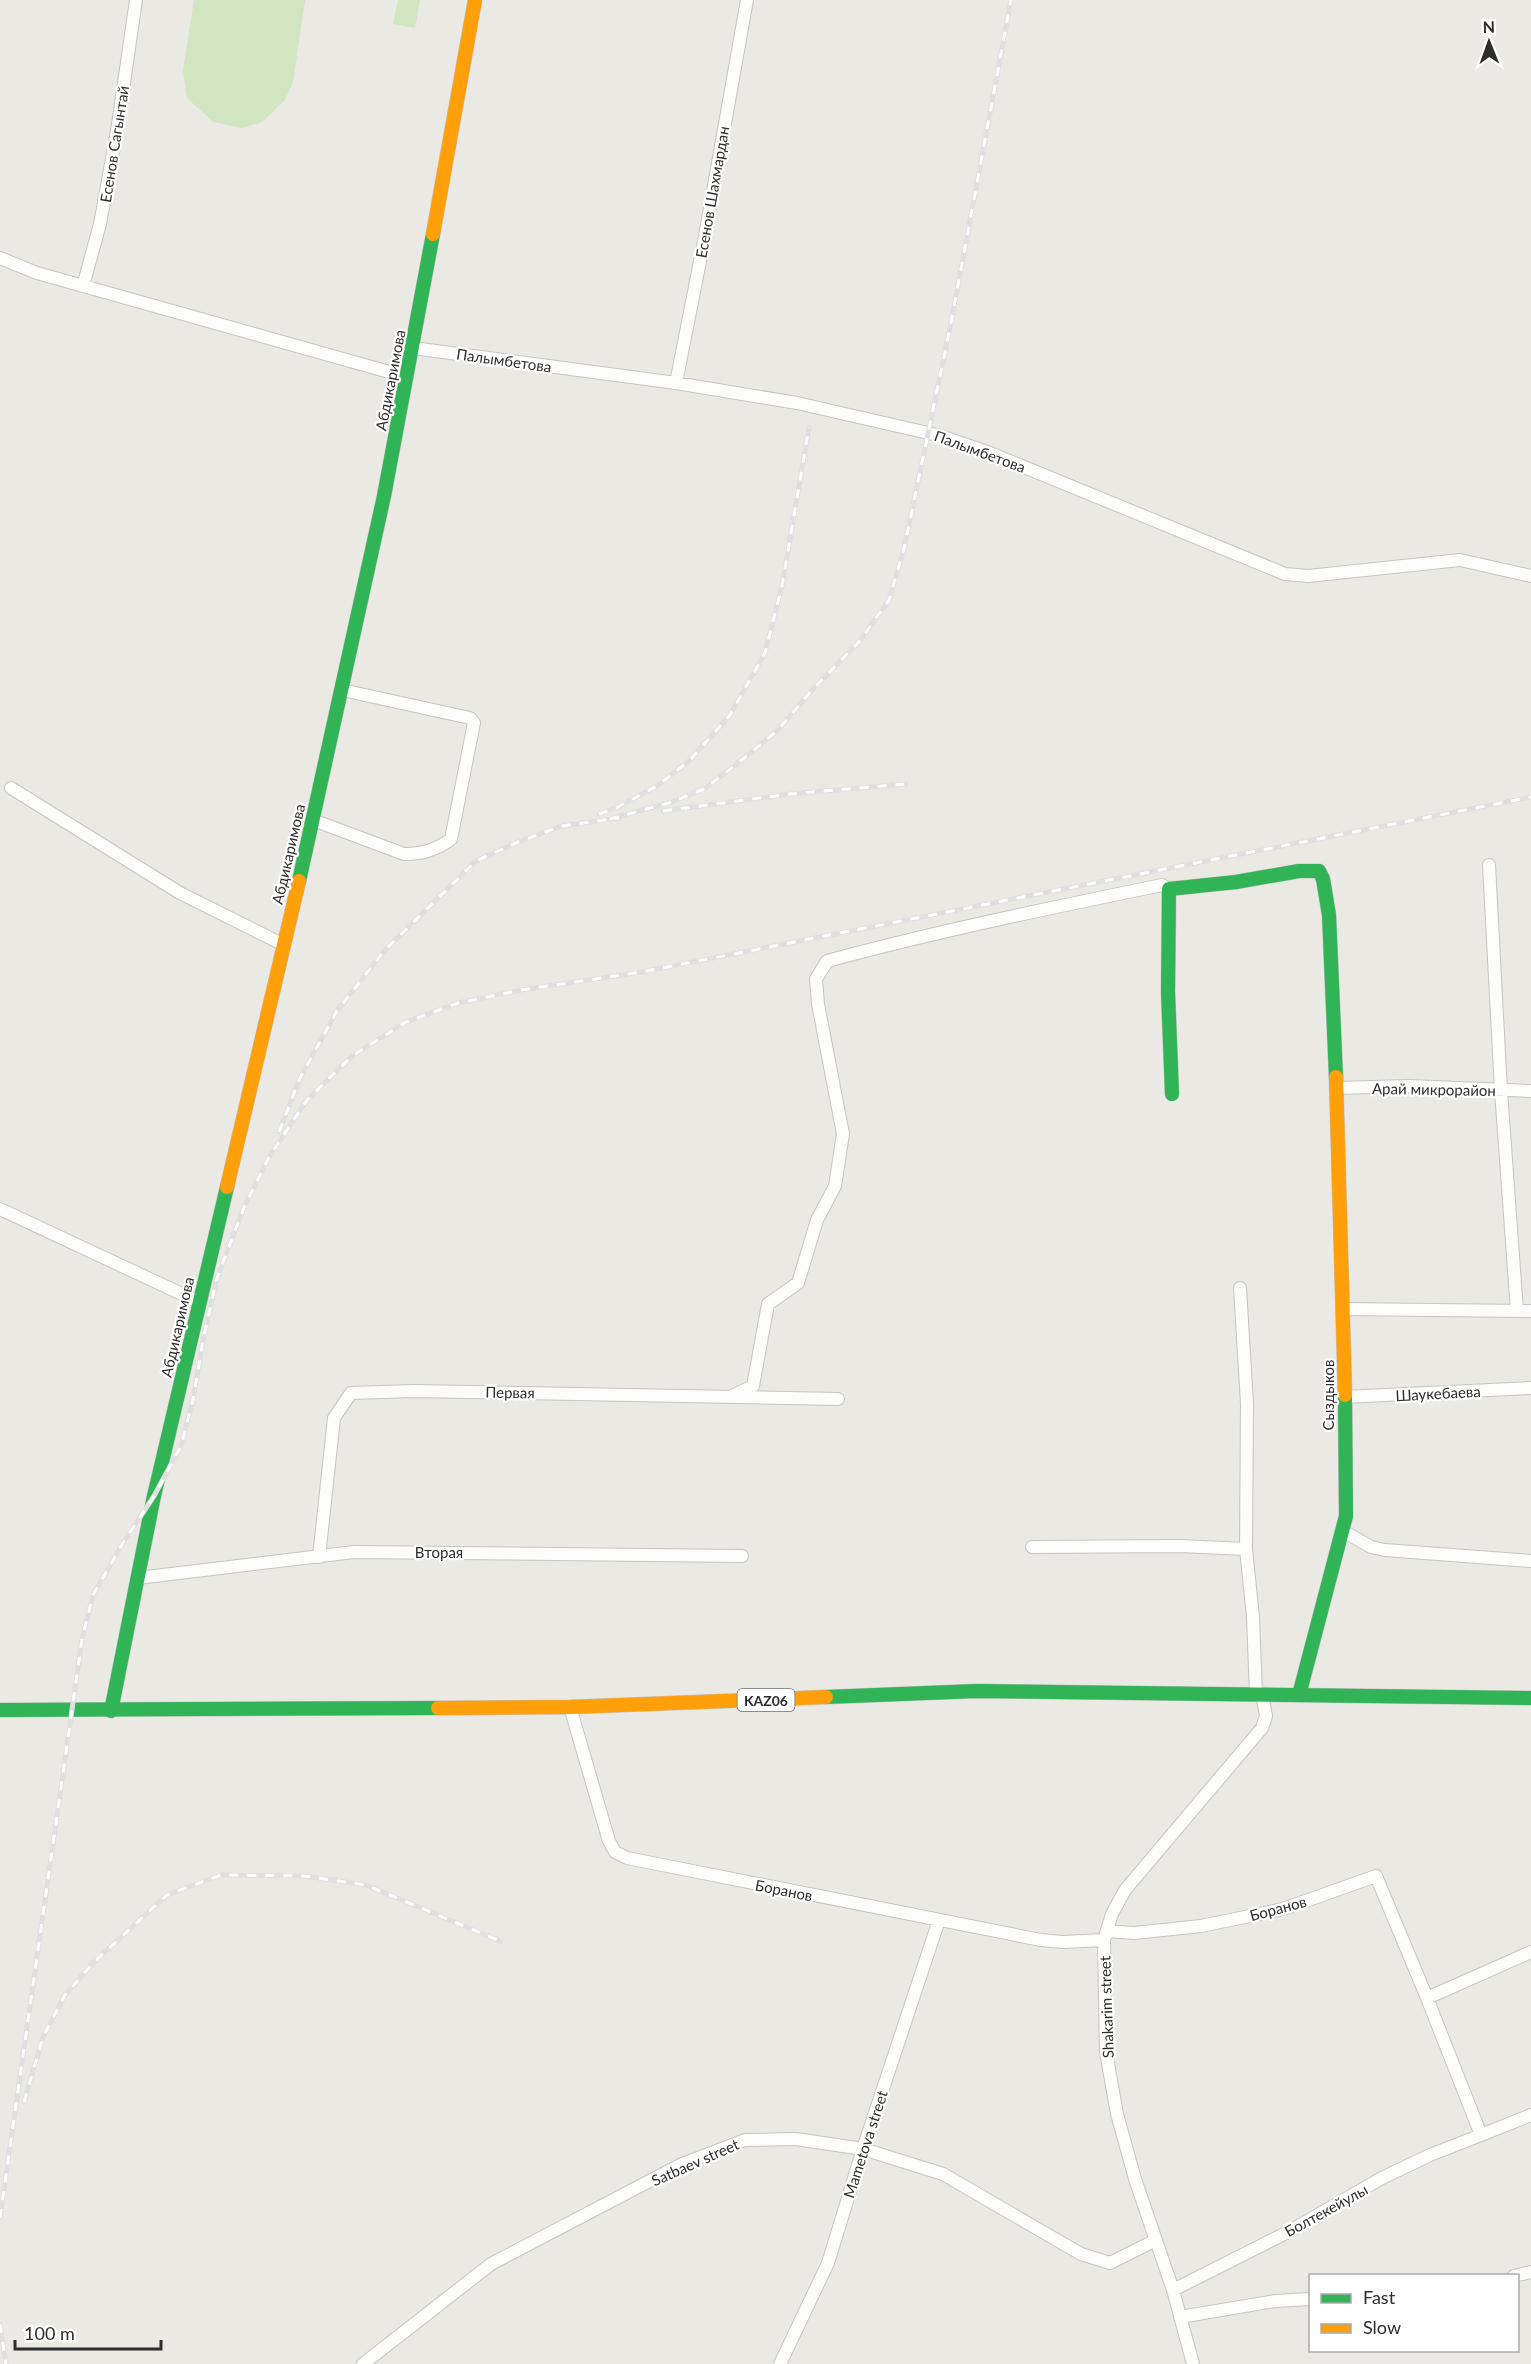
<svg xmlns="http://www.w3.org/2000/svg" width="1531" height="2364" viewBox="0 0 1531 2364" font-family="Lato,sans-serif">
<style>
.pitch{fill:#d0e5c0}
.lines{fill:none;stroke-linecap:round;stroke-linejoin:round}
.street-casing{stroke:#c4c4c4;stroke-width:14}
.fast-casing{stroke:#c4c4c4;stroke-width:15}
.slow-casing{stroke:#c4c4c4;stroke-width:15}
.street{stroke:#fcfcfb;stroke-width:12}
.fast{stroke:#30b455;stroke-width:14}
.slow{stroke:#ff9f0a;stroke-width:14}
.rail-casing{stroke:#dfdfe0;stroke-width:5}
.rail{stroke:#fff;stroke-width:3;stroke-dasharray:9;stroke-linecap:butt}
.labels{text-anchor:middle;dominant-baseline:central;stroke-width:4.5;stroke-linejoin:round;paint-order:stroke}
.shield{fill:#fff;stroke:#6c6c6c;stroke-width:1.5}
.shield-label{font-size:14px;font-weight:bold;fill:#2d2d2d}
.street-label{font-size:15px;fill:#2d2d2d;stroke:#fff}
</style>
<rect width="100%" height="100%" fill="#eae9e4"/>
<path class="pitch" d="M194 0H305L293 82 285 100 262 122 242 128 213 122 187 98 183 70Z
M398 0H420L415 28 393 24Z"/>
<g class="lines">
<defs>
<path id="street" d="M0 258 37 273 407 377
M83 286 100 224 117 131 136 0
M413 348 676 383 797 403 937 435 990 453 1285 574 1308 576 1460 560 1531 576
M676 383 705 236 747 0
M11 788 180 893 284 945
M313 820 404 854C420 855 438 849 451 839L474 723 470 718 342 690
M1489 865 1501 1091 1517 1311
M1336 1088 1410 1086 1531 1091
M0 1209 199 1302
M1240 1288 1247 1404 1246 1549
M1342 1309 1531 1311
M730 1397 753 1386 768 1304 798 1283 817 1220 835 1186 843 1134 818 1004 816 979 827 961C938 931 1050 908 1162 885L1169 889
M1344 1397 1531 1388
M1343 1531 1371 1547 1385 1550 1531 1561
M1032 1547 1180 1546 1246 1549 1253 1617 1256 1695
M319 1557 334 1418 351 1393 415 1391 838 1399
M138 1578 354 1552 742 1556
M570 1707 609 1841 615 1852 627 1858 1041 1940 1063 1942 1104 1940
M1107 1931 1134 1933 1201 1926 1283 1909 1376 1876 1427 1998
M1481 2135 1531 2115
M1514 2276 1531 2272
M1173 2290 1290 2231 1382 2178 1430 2155 1481 2135 1427 1998 1531 1952
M1180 2317 1275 2301 1310 2299
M363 2364 491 2264 682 2164 745 2140 796 2139 863 2149 943 2174 1081 2254 1110 2263 1156 2240
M780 2364 828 2263 863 2149 939 1920
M1193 2364 1173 2290 1135 2179 1117 2114 1106 2052 1104 1940 1112 1914 1125 1890 1262 1728 1266 1716 1262 1694"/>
<path id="fast" d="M299 881 384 496 433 234
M1172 1094 1168 992 1169 889 1236 882 1299 871H1319L1323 879 1329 915 1336 1077
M1299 1695 1346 1516 1345 1395
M826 1697 977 1691 1531 1698
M0 1710 438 1708
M111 1711 154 1496 227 1187"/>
<path id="slow" d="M433 234 475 0
M1336 1077 1345 1395
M227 1187 299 881
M438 1708 570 1707 826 1697"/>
</defs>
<use href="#street" class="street-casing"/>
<use href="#fast" class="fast-casing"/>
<use href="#slow" class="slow-casing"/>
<use href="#street" class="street"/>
<use href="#fast" class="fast"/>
<use href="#slow" class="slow"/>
<defs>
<path id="rail" d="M663 811 790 794 905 784
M599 814 616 808 657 786 689 761 730 715 765 653 782 586 809 427
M610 819 672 802 704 789 737 764 778 730 812 690 858 643 889 600 904 549 951 323 1011 0
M279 1132 300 1078 337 1011 384 951 476 861 518 842 562 826 619 818
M24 2102 43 2037 65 1995 93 1963 167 1895 221 1875 305 1876 366 1885 500 1941
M0 2218 82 1639 93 1595 123 1543 154 1496 181 1446 193 1400 203 1340 217 1278 245 1205 269 1157 307 1100 352 1056 406 1022 458 1003 521 990 642 972 1531 797
M0 2324 6 2364"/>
</defs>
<use href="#rail" class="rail-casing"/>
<use href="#rail" class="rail"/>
</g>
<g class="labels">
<rect class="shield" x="737.5" y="1689" width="57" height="22" rx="4.5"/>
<g class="shield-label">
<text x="766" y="1700">KАZ06</text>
</g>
<g class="street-label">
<text transform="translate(114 144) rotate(-81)">Есенов Сагынтай</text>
<text transform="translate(712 192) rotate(-80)">Есенов Шахмардан</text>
<text transform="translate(504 360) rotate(8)">Палымбетова</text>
<text transform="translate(390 380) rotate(-79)">Абдикаримова</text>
<text transform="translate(980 451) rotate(20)">Палымбетова</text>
<text transform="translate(288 854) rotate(-77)">Абдикаримова</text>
<text transform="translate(1434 1089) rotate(1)">Арай микрорайон</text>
<text transform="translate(177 1327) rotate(-77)">Абдикаримова</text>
<text transform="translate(510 1392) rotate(1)">Первая</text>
<text transform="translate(1438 1393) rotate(-3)">Шаукебаева</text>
<text transform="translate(1328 1395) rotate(-90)">Сыздыков</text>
<text x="439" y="1552">Вторая</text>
<text transform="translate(784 1890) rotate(11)">Боранов</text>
<text transform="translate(1278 1908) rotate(-15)">Боранов</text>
<text transform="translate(1106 2007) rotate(-92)">Shakarim street</text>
<text transform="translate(865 2144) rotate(-72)">Mametova street</text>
<text transform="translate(695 2162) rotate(-24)">Satbaev street</text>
<text transform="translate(1326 2210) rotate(-29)">Болтекейулы</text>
</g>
</g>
<rect x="1309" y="2274" width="210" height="78" fill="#ffffff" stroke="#ababab" stroke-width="1.5"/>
<rect x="1321" y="2294" width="30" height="9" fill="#30b455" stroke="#ababab" stroke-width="1.5"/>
<text x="1363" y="2304" font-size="18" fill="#2d2d2d">Fast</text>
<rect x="1321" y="2324" width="30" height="9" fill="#ff9f0a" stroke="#ababab" stroke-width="1.5"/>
<text x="1363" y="2334" font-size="18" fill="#2d2d2d">Slow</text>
<g transform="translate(1489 42) rotate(359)" stroke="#ffffff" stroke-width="4.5" paint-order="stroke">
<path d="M0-4.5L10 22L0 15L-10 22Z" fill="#2d2d2d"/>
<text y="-9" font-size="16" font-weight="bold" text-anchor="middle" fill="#2d2d2d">N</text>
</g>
<path d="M15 2340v9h146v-9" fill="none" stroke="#2d2d2d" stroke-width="3"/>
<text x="24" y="2340" font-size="18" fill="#2d2d2d" stroke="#ffffff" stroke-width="4.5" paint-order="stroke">100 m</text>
</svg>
